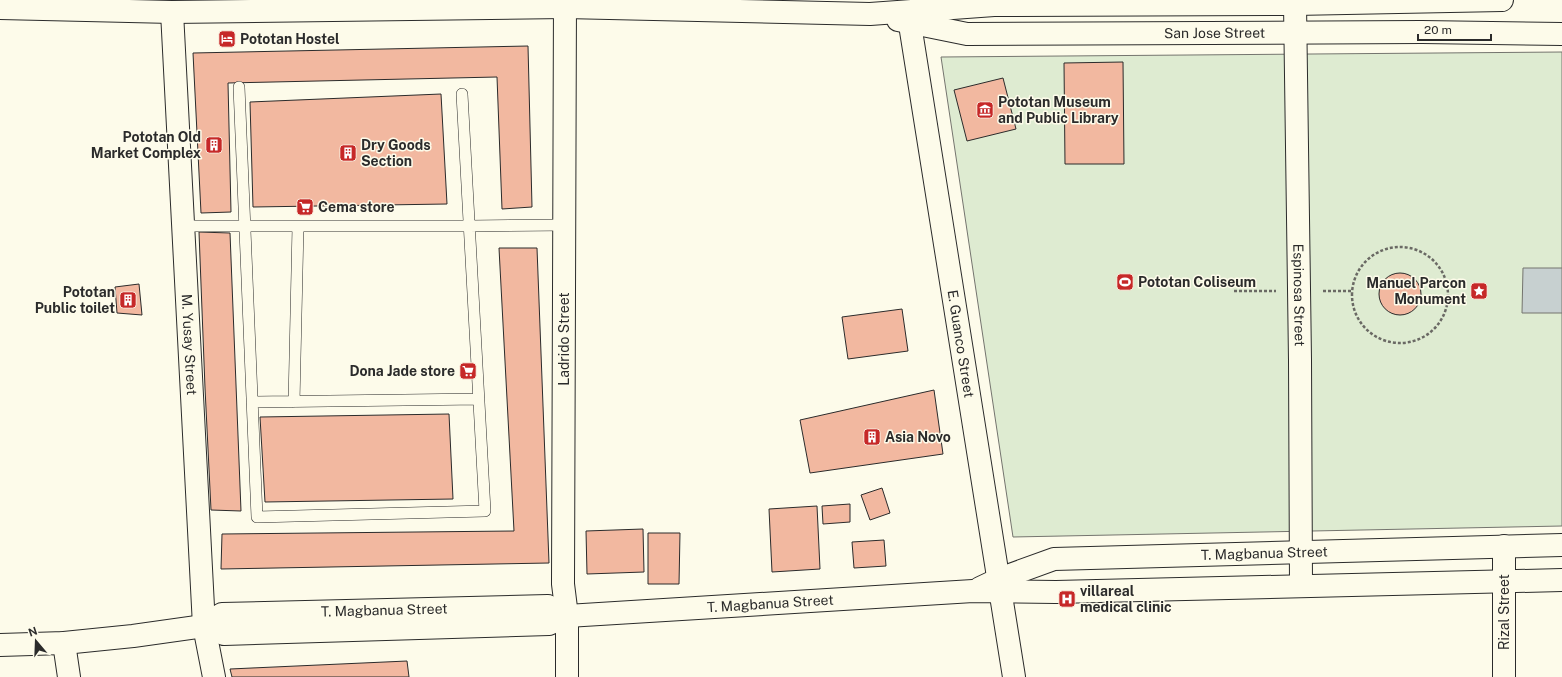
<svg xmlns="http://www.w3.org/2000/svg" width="1562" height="677" viewBox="0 0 1562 677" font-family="'Public Sans',sans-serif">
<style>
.green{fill:#deebd1;stroke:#74746e}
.water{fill:#c7d0d0;stroke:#74746e}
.building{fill:#f2b8a0;stroke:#2b2b2b}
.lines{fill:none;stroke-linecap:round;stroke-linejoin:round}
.lane-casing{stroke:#2b2b2b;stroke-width:12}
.street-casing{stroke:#2b2b2b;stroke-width:24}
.secondary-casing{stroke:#2b2b2b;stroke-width:24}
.path{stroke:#6a6964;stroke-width:2.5;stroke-dasharray:3 2;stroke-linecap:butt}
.lane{stroke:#fdfbea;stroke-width:11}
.street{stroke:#fdfbea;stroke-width:22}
.secondary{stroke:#fdfbea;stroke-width:22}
.labels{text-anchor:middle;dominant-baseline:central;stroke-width:3;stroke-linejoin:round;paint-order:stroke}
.street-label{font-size:14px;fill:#2b2b2b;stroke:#fdfbea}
.poi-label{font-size:14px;font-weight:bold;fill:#2b2b2b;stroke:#fdfbea;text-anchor:start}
</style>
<rect width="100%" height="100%" fill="#fdfbea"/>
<path class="green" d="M1562 52V526L1013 537 941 57Z"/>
<path class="water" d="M1523 268H1562V313H1522Z"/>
<path class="building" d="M528 46 532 207 502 209 497 77 228 83 231 212 201 213 193 53Z
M1123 62 1124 164H1065L1064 63Z
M1003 78 1016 129 967 141 954 90Z
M441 94 447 204 253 207 250 102Z
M199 232 230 233 241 511 211 510 205 388Z
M499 248H537L549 563 221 569 222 534 514 531Z
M1379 294a21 21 0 1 1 42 0a21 21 0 1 1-42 0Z
M139 284 142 315 117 313 115 287Z
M902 309 908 351 848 359 842 317Z
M934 390 943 454 810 473 800 420Z
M449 414 453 499 265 502 260 417Z
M882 488 890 513 870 520 861 495Z
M850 504V522L823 524 822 506Z
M817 506 820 569 772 572 769 509Z
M643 529 644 572 587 574 586 531Z
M648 533H680L679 584H648Z
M884 540 886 566 854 568 852 542Z
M407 661 409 677H232L230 669Z"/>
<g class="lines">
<defs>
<path id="lane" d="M239 87 257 517 485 511 462 94
M183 224 190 226H469L565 225
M252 402 479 399
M294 402 298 227"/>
<g id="street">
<path id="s1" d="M1295 4 1300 360 1301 586"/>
<path d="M0 8 172 12 565 7"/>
<path id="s2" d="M172 12 204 626 214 677"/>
<path id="s3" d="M908 12 1014 677"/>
<path d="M64 643 69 677"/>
<path d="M567 677V616"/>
<path d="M1504 677V546"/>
</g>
<g id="secondary">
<path d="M565 0 563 584 567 616"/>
<path d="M565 7 870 14 994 5 1295 4 1502 0"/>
<path id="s4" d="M898 20 967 34 1422 32 1562 34"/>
<path id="s5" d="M980 588 999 579 1054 559 1562 545"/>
<path id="s6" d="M204 626 224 634 549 624 567 616 973 591 1056 592 1562 580"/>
<path id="s7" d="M0 645 64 643 133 636 204 626 222 614 548 606 567 616"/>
</g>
</defs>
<use href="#lane" class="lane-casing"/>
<use href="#street" class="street-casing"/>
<use href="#secondary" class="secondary-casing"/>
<path class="path" d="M1352 295a48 48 0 1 1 96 0a48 48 0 1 1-96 0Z
M1234 291H1276
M1323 291H1352"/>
<use href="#lane" class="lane"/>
<use href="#street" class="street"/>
<use href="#secondary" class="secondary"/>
</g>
<defs>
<symbol id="hotel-square" viewBox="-11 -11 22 22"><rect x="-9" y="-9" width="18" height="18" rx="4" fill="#c62828" stroke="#fdfbea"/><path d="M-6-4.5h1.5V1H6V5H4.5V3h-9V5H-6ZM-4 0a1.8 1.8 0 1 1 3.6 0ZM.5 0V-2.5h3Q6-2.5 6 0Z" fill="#fff"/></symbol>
<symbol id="museum-square" viewBox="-11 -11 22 22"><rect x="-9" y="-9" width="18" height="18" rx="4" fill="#c62828" stroke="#fdfbea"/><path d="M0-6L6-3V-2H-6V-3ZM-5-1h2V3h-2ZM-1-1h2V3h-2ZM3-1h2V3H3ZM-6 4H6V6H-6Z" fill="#fff"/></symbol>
<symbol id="building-square" viewBox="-11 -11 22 22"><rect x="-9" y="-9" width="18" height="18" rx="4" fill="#c62828" stroke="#fdfbea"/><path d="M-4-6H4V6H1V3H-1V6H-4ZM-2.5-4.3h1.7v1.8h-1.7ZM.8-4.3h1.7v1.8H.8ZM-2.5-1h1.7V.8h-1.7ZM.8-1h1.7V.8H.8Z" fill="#fff"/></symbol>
<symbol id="supermarket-square" viewBox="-11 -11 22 22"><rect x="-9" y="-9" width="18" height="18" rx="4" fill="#c62828" stroke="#fdfbea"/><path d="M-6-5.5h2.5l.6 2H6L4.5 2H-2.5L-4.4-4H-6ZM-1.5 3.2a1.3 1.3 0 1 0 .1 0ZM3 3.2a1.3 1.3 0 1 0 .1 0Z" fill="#fff"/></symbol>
<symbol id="stadium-square" viewBox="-11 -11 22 22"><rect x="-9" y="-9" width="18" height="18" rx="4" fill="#c62828" stroke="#fdfbea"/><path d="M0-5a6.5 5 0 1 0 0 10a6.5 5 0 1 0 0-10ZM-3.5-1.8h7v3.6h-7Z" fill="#fff"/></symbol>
<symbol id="sight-square" viewBox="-11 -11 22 22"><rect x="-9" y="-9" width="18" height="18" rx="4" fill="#c62828" stroke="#fdfbea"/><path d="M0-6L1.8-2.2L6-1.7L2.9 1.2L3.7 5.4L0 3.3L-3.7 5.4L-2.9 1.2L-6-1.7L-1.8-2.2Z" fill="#fff"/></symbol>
<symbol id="hospital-square" viewBox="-11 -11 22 22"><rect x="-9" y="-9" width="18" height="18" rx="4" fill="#c62828" stroke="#fdfbea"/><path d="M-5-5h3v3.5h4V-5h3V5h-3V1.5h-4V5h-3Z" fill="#fff"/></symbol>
</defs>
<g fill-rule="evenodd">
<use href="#hotel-square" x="217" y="29" width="20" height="20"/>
<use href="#museum-square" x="975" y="100" width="20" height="20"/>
<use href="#building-square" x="204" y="135" width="20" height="20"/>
<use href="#building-square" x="338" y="143" width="20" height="20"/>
<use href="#supermarket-square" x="295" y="197" width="20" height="20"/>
<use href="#stadium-square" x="1115" y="272" width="20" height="20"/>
<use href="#sight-square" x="1469" y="281" width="20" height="20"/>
<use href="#building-square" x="118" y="290" width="20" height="20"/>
<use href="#supermarket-square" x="458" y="361" width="20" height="20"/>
<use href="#building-square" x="862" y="427" width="20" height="20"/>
<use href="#hospital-square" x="1057" y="589" width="20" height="20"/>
</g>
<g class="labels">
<g class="street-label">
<text stroke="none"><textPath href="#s4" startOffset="318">San Jose Street</textPath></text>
<text stroke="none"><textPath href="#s1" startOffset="291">Espinosa Street</textPath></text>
<text transform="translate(564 339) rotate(-90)">Ladrido Street</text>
<text stroke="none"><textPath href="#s3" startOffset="336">E. Guanco Street</textPath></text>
<text stroke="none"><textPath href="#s2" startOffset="333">M. Yusay Street</textPath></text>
<text stroke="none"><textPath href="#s5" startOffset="290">T. Magbanua Street</textPath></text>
<text stroke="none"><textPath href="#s6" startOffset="570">T. Magbanua Street</textPath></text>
<text stroke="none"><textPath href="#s7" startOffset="389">T. Magbanua Street</textPath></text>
<text transform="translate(1504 612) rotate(-90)">Rizal Street</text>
</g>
<g class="poi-label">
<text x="240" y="39">Pototan Hostel</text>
<text x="998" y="102">Pototan Museum<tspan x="998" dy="16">and Public Library</tspan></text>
<text x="201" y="137" text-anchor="end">Pototan Old<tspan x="201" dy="16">Market Complex</tspan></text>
<text x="361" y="145">Dry Goods<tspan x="361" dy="16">Section</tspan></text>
<text x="318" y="207">Cema store</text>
<text x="1138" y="282">Pototan Coliseum</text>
<text x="1466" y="283" text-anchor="end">Manuel Parcon<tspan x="1466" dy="16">Monument</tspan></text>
<text x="115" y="292" text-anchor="end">Pototan<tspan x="115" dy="16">Public toilet</tspan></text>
<text x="455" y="371" text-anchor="end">Dona Jade store</text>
<text x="885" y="437">Asia Novo</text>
<text x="1080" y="591">villareal<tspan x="1080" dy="16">medical clinic</tspan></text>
</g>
</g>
<g transform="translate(36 641) rotate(341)" stroke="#fdfbea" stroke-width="3" paint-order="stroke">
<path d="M0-3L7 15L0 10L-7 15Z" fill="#2b2b2b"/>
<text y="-6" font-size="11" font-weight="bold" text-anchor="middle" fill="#2b2b2b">N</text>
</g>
<path d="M1418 34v6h73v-6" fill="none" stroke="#2b2b2b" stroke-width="2"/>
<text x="1424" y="34" font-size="12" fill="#2b2b2b" stroke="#fdfbea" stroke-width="3" paint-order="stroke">20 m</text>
</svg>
